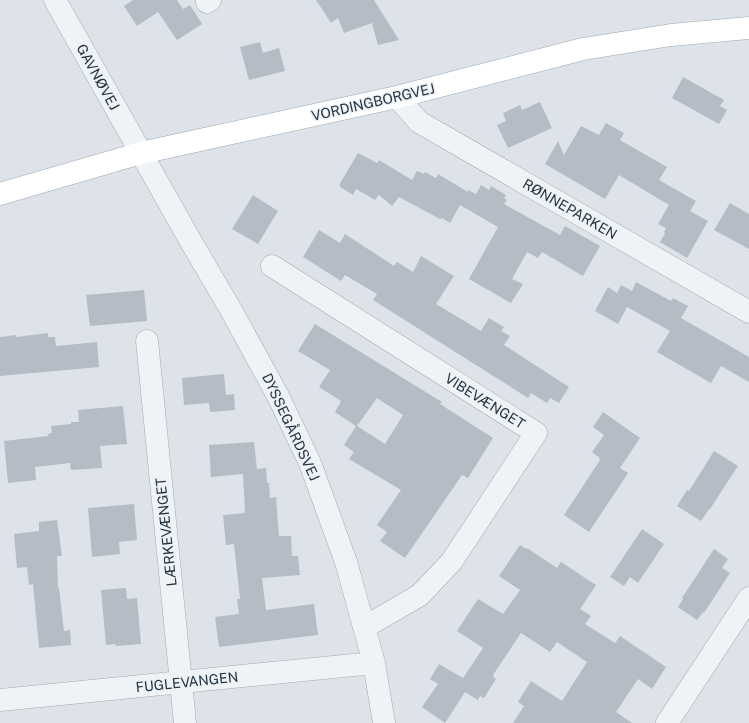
<svg xmlns="http://www.w3.org/2000/svg" width="749" height="723" viewBox="0 0 749 723" font-family="'Public Sans',sans-serif">
<style>
.building{fill:#b4bdc5;fill-rule:evenodd}
.lines{fill:none;stroke-linecap:round;stroke-linejoin:round}
.minor-casing{stroke:#a2abb2;stroke-width:23}
.major-casing{stroke:#9ba9b5;stroke-width:23}
.minor{stroke:#f0f3f6;stroke-width:22}
.major{stroke:#fff;stroke-width:22}
.labels{text-anchor:middle;dominant-baseline:central;stroke-width:3;stroke-linejoin:round;paint-order:stroke}
.street-label{font-size:14px;fill:#253340;stroke:#ecf2f6}
</style>
<rect width="100%" height="100%" fill="#dde3e8"/>
<path class="building" d="M133 0H177L183 9 190 5 202 24 177 40 158 12 137 26 124 6Z
M316 0H374L399 40 378 45 372 23 344 33 338 18 331 23Z
M260 42 263 53 279 48 285 71 249 80 240 47Z
M683 77 724 100 720 106 727 110 719 124 672 98Z
M540 102 552 128 508 148 497 125 506 121 503 113 520 105 522 110Z
M606 123 624 133 620 140 667 167 659 180 696 201 690 211 708 221 687 258 660 242 665 233 664 232 666 228 658 224 669 205 619 175 605 199 545 164 558 141 564 155 581 126 599 135Z
M358 153 377 163 379 160 412 180 417 171 424 174 425 172 436 178 438 174 468 192V190L476 194 481 185 489 190 491 186 506 195 504 198 507 200 504 204 560 235 565 226 600 246 583 276 542 252 538 258 527 252 512 279 523 284 511 303 469 279 498 227 460 205 450 223 442 218 440 219 399 197 392 206 379 195 375 200 356 189 353 195 340 187 341 186 339 185Z
M253 195 278 211 258 244 232 229Z
M730 203 749 214V249L714 230Z
M319 230 340 243 345 234 394 266 397 262 413 272 421 256 454 276 436 304 481 331 489 318 504 327 501 331 510 336 504 345 569 387 559 403 550 398 547 403 531 393 528 398 373 300 377 294 345 275 341 281 303 257Z
M636 282 671 301 673 298 688 306 681 318 749 357V382L721 366 711 383 657 352 670 331 627 307 618 324 595 311 608 287 617 293 621 285 632 291Z
M144 290 147 321 90 326 86 295Z
M315 324 442 402 440 404 493 438 468 478 462 475 405 558 380 541 387 532 377 525 401 490 349 459 354 452 344 445 356 426 335 412 341 401 319 387 330 370 298 351ZM377 398 403 415 385 444 357 426Z
M48 333V337H55L56 346 97 342 99 367 0 376V337L16 335V337Z
M224 374 226 395 234 394 235 410 210 412 209 403 184 405 182 378Z
M123 406 127 444 100 446 102 468 71 470 70 463 35 467 36 480 8 483 4 441 48 436V434L52 433 51 426 71 424V422H79L78 410Z
M603 412 640 438 620 468 628 473 589 532 564 515 600 460 599 459 600 458 592 452 604 435 593 427Z
M254 442 257 469 266 468 267 483H269L270 498 276 497 279 536H291L292 556H298L300 575 262 578 266 610 314 604 318 635 219 647 215 617 239 614 237 599H240L234 544 226 545 223 515 245 513 243 474 211 477 209 445Z
M714 451 738 466 710 509H709L701 521 677 506 687 490 689 491Z
M134 504 137 540 119 542 120 554 92 557 88 508Z
M57 520 62 556H57L58 588H59L64 631 70 630 71 645 39 648 33 584 29 585 27 567 17 568 14 534 39 531V522Z
M642 529 664 544 638 583 630 577 624 586 610 577Z
M520 545 526 549 527 548 557 568 561 562 596 585 580 609 591 616 585 624 615 643 620 636 666 667 652 689 638 679 616 712 632 723H513L524 706 518 702 531 681 562 701 587 662 557 642 550 652 521 633 493 675 494 676 493 677 496 679 484 698 480 696 478 700 465 692 445 723 422 707 438 684 430 679 439 664 463 678 483 648 457 631 478 599 503 614 520 590 499 576Z
M714 549 728 559 722 568 730 573 704 613 703 612 697 620 678 607 683 599 682 598Z
M126 588 127 599 137 598 141 644 116 646 115 644 106 645 101 590Z"/>
<g class="lines">
<defs>
<path id="minor" d="M55 0 190 240 231 310 278 396 310 463 346 562 374 663 384 723
M207 2 210 0
M397 97 419 122 749 312
M272 266 536 433 452 561 420 595 365 627
M147 341 185 723
M0 700 374 663
M667 723 749 598"/>
<path id="major" d="M0 194 141 153 397 97 583 49 671 35 749 28"/>
</defs>
<use href="#minor" class="minor-casing"/>
<use href="#major" class="major-casing"/>
<use href="#minor" class="minor"/>
<use href="#major" class="major"/>
</g>
<g class="labels">
<g class="street-label">
<text transform="translate(98 77) rotate(61)">GAVNØVEJ</text>
<text transform="translate(373 102) rotate(-13)">VORDINGBORGVEJ</text>
<text transform="translate(570 209) rotate(30)">RØNNEPARKEN</text>
<text transform="translate(485 401) rotate(32)">VIBEVÆNGET</text>
<text transform="translate(291 427) rotate(65)">DYSSEGÅRDSVEJ</text>
<text transform="translate(166 532) rotate(-96)">LÆRKEVÆNGET</text>
<text transform="translate(187 682) rotate(-6)">FUGLEVANGEN</text>
</g>
</g>
</svg>
